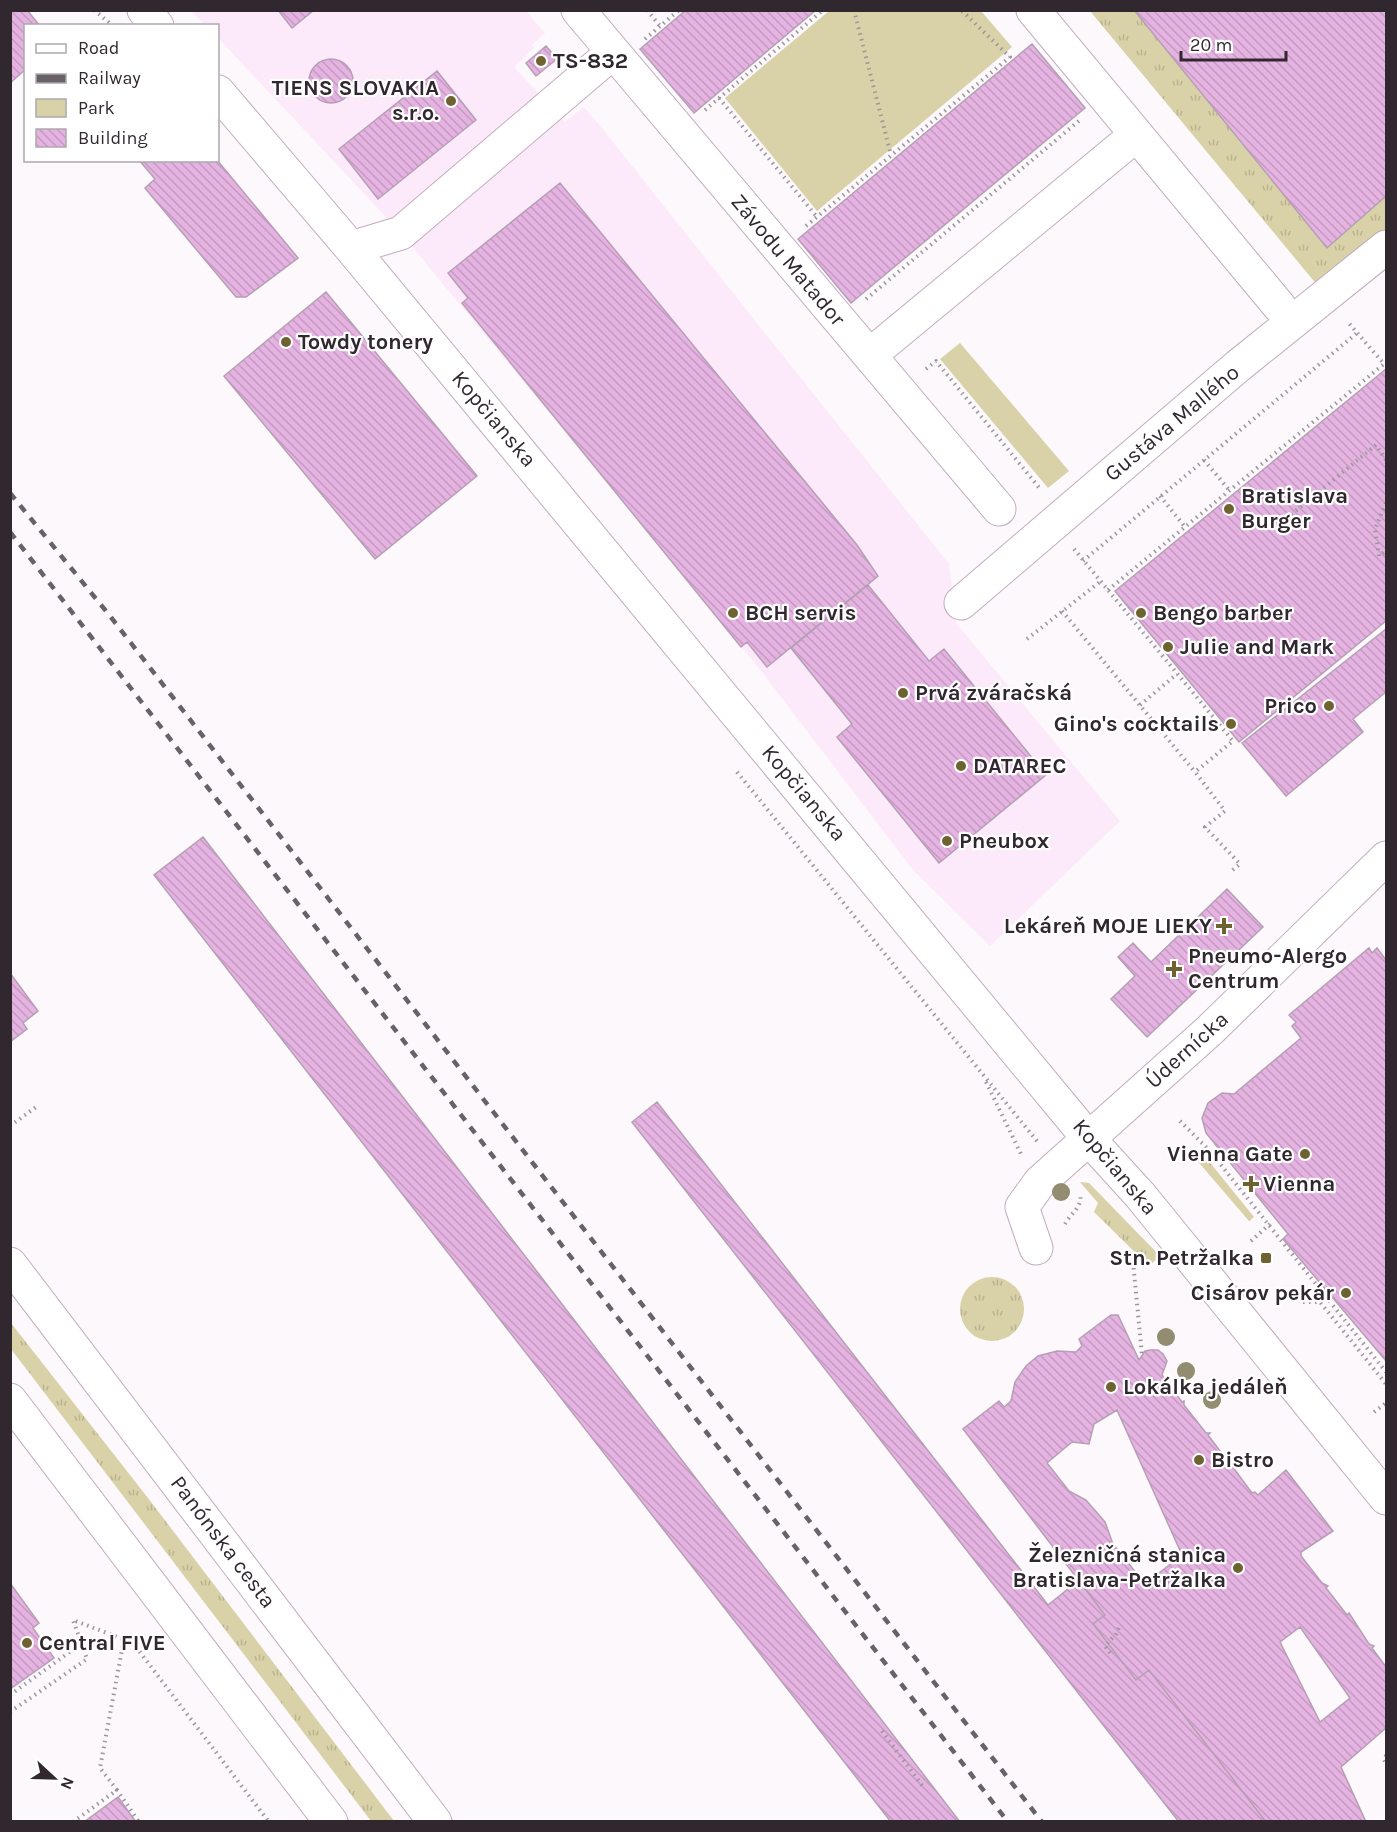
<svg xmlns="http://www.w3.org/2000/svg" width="1397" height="1832" viewBox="0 0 1397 1832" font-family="Karla,sans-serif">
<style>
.built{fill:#fceafa}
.grass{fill:url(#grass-tufts)}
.park{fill:#d9d1a7}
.building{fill:url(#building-back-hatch);stroke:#b59fb4;stroke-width:1.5;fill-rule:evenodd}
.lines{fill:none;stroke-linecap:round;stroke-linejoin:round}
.minor-casing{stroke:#c2acc0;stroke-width:35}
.major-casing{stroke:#c2acc0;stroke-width:35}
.path{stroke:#9c969c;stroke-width:4;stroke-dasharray:1.5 4.5;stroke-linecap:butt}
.minor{stroke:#fff;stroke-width:33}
.major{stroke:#fff;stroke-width:33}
.rail{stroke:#696168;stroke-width:4.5;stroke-dasharray:8 8;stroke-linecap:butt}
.tree{fill:#928c71}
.poi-dot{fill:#6e6330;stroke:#fff;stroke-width:2}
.labels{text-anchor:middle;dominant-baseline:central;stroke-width:4.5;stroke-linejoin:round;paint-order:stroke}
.poi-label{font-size:22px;font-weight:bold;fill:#30272f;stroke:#fff;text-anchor:start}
.street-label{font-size:22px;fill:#30272f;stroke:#fff}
</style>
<defs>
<pattern id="grass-tufts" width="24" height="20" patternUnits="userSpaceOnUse" patternTransform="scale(1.5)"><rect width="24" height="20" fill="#d9d1a7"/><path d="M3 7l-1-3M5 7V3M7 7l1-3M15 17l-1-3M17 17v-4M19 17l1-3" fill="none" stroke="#bbb390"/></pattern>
<pattern id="building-back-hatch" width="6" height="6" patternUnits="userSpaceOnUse" patternTransform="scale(1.5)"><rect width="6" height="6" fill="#e5b3e1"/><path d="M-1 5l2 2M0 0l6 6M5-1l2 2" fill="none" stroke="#c59ac1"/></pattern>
</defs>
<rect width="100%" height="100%" fill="#fcf8fc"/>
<path class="built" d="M191 11H526L545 33 532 45 534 48 514 67 565 122 584 107 601 127 949 564 956 623 1120 821 990 946 913 870 762 672 401 233 218 38V26L205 25Z"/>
<path class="grass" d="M1090 11H1386V229L1318 286Z
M1199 1149 1254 1217 1249 1221 1194 1157Z
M1080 1182 1089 1183 1160 1256 1149 1266 1094 1212 1098 1203Z
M960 1309a32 32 0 1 1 64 0a32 32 0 1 1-64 0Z
M11 1323 148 1498 394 1821H371L11 1349Z"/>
<path class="park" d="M829 11H981L1012 47 817 211 725 98Z
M960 343 1069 471 1048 488 940 359Z"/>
<path class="building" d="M10 10H27L40 26H26V69L10 83Z
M278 10H314L292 28Z
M686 10H816L694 113 640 49Z
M1134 10H1386V196L1327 248Z
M1032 44 1085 108 851 303 798 239Z
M546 46 557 59 536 76 526 63Z
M309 81a22 22 0 1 1 44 0a22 22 0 1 1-44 0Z
M437 71 476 120 378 199 339 149Z
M139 160H217L298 258 246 297H236L145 188 155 179Z
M560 183 857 545 878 576 767 667 747 642 741 647 621 499 462 303 468 298 448 273Z
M326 292 477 476 375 559 224 376Z
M1386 369V621L1239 742 1115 591Z
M868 585 929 661 944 649 1046 775 939 863 837 737 852 724 791 648Z
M1386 629V692L1353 719 1363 732 1286 796 1242 743Z
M203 837 960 1822H891L154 875Z
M1227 889 1263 927 1147 1037 1111 999 1135 976 1118 957 1133 943 1151 962Z
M1369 948 1372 953 1377 948 1386 960V1361L1283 1239 1288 1234 1206 1133 1202 1118 1208 1103 1222 1093 1234 1094 1301 1038 1292 1026 1296 1022 1289 1015Z
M10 973 38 1011 23 1023 27 1029 10 1042Z
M657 1102 1048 1605 1079 1580 1105 1615 1093 1624 1136 1680 1149 1670 1266 1822H1179L632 1122Z
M1111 1315H1118L1139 1360 1145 1351 1151 1350H1158L1163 1354 1167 1361 1162 1375 1182 1402 1184 1401V1405L1206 1433H1210L1208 1435 1226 1459 1228 1457 1229 1462 1252 1493 1255 1492 1258 1495 1286 1470 1333 1531 1301 1552V1556L1322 1583 1328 1586 1326 1588 1347 1615 1349 1613 1369 1644 1374 1646 1372 1648 1386 1667V1728L1341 1767 1366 1822H1266L1149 1670 1136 1680 1093 1624 1105 1615 963 1429 999 1401 1004 1407 1011 1401 1015 1382 1026 1366 1038 1356 1057 1351 1076 1352 1082 1346 1079 1339ZM1117 1410 1182 1555 1145 1584 1113 1544 1105 1522 1086 1500 1069 1491 1047 1463 1072 1442 1089 1444 1094 1424ZM1300 1627 1350 1698 1320 1722 1280 1642Z
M10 1583 39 1623 33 1628 54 1658 10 1689Z
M118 1797 136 1822H84Z"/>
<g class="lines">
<defs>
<path id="minor" d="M144 10 157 26
M578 10 999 509
M1033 10 1279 306
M218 92 351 248 1089 1139 1140 1195 1386 1498
M351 248 401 233 612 53
M870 355 1136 135
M961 603 1238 366 1386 247
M1036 1248 1022 1207 1040 1182 1210 1030 1386 858"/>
<path id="major" d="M10 1264 435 1822
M10 1400 331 1822"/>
</defs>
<use href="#minor" class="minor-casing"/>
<use href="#major" class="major-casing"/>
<path class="path" d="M94 10 112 25
M647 10 660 26
M854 10 891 155
M645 39 679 10
M719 98 817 217
M705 110 823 10
M806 226 1010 57 961 10
M866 299 1080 120
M926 369 936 361 1041 490
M1204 460 1230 491
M1160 496 1185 527
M1386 503 1375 529 1379 556 1386 551
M1282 522 1376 445 1386 460
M1074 549 1233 741 1195 772 1225 811 1205 827 1240 864 1230 872
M1083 561 1357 333
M1108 590 1384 364 1347 321
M1062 611 1195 772
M1027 639 1101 581
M1140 705 1177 674
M737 772 1037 1141
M986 1082 1021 1154
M1180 1121 1209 1150 1386 1372
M10 1126 36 1107
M1065 1224C1071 1213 1083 1207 1080 1193
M1251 1241 1270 1224
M1133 1262 1142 1355
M1303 1302H1320L1386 1384
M1374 1412 1386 1403
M1110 1653 1105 1646 1116 1634 1120 1625
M10 1695 81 1644
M10 1712 87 1659 73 1620 133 1643 269 1822
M882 1731 924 1788
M1386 1756 1383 1758 1386 1763
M117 1790 100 1768 124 1639
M73 1822 117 1790 139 1822"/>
<use href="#minor" class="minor"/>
<use href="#major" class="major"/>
<path class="rail" d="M10 493 110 616 1042 1822
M10 532 1008 1822"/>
</g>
<g class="tree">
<circle cx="1061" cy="1192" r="9"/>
<circle cx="1166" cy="1337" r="9"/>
<circle cx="1186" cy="1371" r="9"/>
<circle cx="1212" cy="1400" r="9"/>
</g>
<g class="poi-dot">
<circle cx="541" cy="61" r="6"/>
<circle cx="451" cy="101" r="6"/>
<circle cx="286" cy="342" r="6"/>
<circle cx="1229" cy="509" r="6"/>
<circle cx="733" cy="613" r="6"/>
<circle cx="1141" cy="613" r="6"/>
<circle cx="1168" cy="647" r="6"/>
<circle cx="903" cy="693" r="6"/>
<circle cx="1329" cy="706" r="6"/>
<circle cx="1231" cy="724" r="6"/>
<circle cx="961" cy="766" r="6"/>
<circle cx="947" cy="841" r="6"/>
<path d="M1221 917h6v6h6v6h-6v6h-6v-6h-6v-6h6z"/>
<path d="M1171 960h6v6h6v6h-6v6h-6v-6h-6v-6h6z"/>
<circle cx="1305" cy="1154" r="6"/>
<path d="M1248 1175h6v6h6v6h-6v6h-6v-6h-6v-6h6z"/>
<rect x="1260" y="1252" width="12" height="12" rx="3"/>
<circle cx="1346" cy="1293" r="6"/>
<circle cx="1111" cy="1387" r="6"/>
<circle cx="1199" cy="1460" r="6"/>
<circle cx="1238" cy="1568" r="6"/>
<circle cx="27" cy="1643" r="6"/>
</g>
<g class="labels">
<g class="poi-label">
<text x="553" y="61">TS-832</text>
<text x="439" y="88" text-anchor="end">TIENS SLOVAKIA<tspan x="439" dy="25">s.r.o.</tspan></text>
<text x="298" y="342">Towdy tonery</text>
<text x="1241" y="496">Bratislava<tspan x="1241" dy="25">Burger</tspan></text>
<text x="745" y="613">BCH servis</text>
<text x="1153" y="613">Bengo barber</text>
<text x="1180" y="647">Julie and Mark</text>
<text x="915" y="693">Prvá zváračská</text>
<text x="1317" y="706" text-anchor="end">Prico</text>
<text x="1219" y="724" text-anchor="end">Gino's cocktails</text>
<text x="973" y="766">DATAREC</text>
<text x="959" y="841">Pneubox</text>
<text x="1212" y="926" text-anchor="end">Lekáreň MOJE LIEKY</text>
<text x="1188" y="956">Pneumo-Alergo<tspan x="1188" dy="25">Centrum</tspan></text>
<text x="1293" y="1154" text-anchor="end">Vienna Gate</text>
<text x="1263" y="1184">Vienna</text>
<text x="1254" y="1258" text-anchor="end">Stn. Petržalka</text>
<text x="1334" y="1293" text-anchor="end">Cisárov pekár</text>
<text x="1123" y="1387">Lokálka jedáleň</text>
<text x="1211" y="1460">Bistro</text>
<text x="1226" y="1555" text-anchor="end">Železničná stanica<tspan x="1226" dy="25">Bratislava-Petržalka</tspan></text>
<text x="39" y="1643">Central FIVE</text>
</g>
<g class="street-label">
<text transform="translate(788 260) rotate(50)">Závodu Matador</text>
<text transform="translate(494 419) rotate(50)">Kopčianska</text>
<text transform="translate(1172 423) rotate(-40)">Gustáva Mallého</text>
<text transform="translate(804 793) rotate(50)">Kopčianska</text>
<text transform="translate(1187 1050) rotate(-42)">Údernícka</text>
<text transform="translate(1115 1167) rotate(50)">Kopčianska</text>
<text transform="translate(223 1542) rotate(53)">Panónska cesta</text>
</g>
</g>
<rect width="1397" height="1832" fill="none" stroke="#30272f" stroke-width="24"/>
<rect x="24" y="24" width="195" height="138" fill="#ffffff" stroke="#aca9ac" stroke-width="1.5"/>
<rect x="36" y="44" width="30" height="9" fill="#ffffff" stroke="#aca9ac" stroke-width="1.5"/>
<text x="78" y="54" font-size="18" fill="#30272f">Road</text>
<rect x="36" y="74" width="30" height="9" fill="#696168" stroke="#aca9ac" stroke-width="1.5"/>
<text x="78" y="84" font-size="18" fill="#30272f">Railway</text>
<rect x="36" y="99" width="30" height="18" fill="#d9d1a7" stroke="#aca9ac" stroke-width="1.5"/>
<text x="78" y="114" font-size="18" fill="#30272f">Park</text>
<rect x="36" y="129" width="30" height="18" fill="url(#building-back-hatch)" stroke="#aca9ac" stroke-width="1.5"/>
<text x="78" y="144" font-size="18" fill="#30272f">Building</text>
<g transform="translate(54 1778) rotate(112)" stroke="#ffffff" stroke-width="4.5" paint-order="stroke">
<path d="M0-4.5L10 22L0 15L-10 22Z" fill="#30272f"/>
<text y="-9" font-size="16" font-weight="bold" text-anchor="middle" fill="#30272f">N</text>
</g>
<path d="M1181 51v9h105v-9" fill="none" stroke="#30272f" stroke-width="3"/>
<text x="1190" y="51" font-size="18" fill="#30272f" stroke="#ffffff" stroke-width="4.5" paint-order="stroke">20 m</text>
</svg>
